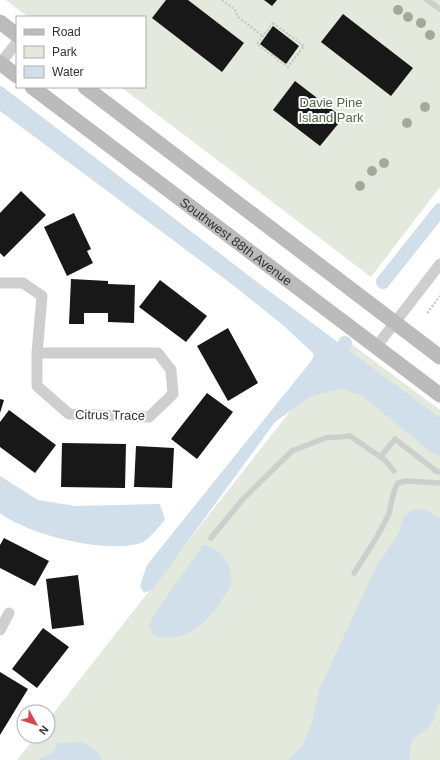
<svg xmlns="http://www.w3.org/2000/svg" width="440" height="760" viewBox="0 0 440 760" font-family="Helvetica,sans-serif">
<style>
.green{fill:#e4e9de}
.water{fill:#d0dfea}
.lines{fill:none;stroke-linecap:round;stroke-linejoin:round}
.canal{stroke:#d0dfea;stroke-width:14}
.building{fill:#181818}
.path{stroke:#c8c8c8;stroke-width:2.5;stroke-dasharray:2 2;stroke-linecap:butt}
.service{stroke:#cecece;stroke-width:5.5}
.minor{stroke:#cecece;stroke-width:11}
.secondary{stroke:#bbb;stroke-width:15}
.tree{fill:#a0ac98}
.labels{text-anchor:middle;dominant-baseline:central;stroke-width:4;stroke-linejoin:round;paint-order:stroke}
.park-label{font-size:13px;fill:#536943;stroke:#fff}
.street-label{font-size:13px;fill:#313131;stroke:#fff}
</style>
<rect width="100%" height="100%" fill="#fff"/>
<path class="green" d="M6 0H440V187L371 277 121 87H145V17H28Z
M346 340 440 410V760H17L36 736H48V720Z"/>
<path class="water" d="M0 86 3 87 261 285 440 418V456L431 452 361 395 340 389 311 396 275 422 153 589 144 593 140 586 147 565 312 360 314 354 284 326 229 282 0 111Z
M0 476 38 500 75 506 160 504 165 520C159 526 149 540 141 543 106 554 28 535 0 513Z
M414 509 426 510 440 518V703C435 708 436 715 433 721 423 740 409 727 410 760H287L302 747 312 722 319 690 368 584 378 564 398 535 404 516Z
M203 545C219 545 235 569 231 585 229 590 224 596 221 601 205 625 185 644 154 636L149 626 154 615Z
M84 742 97 752 102 760H37L53 753 57 743Z"/>
<g class="lines">
<path class="canal" d="M383 282 440 210
M344 345 345 343"/>
</g>
<path class="building" d="M166 0H188L244 43 222 72 152 18Z
M264 0H277L272 6Z
M343 14 413 68 391 96 321 42Z
M273 26 299 46 286 64 260 44Z
M295 81 343 118 320 146 273 110Z
M21 191 46 215 4 257 0 253V213Z
M74 213 91 249 87 251 93 263 67 276 44 227Z
M71 279 108 281V284L135 285 134 323 108 322V313H84V324H69Z
M160 280 207 316 186 342 139 307Z
M228 328 258 383 228 401 197 346Z
M207 393 233 412 197 459 171 439Z
M0 399 4 400 0 413Z
M9 410 56 445 35 473 0 447V422Z
M62 443 126 444 125 488 61 487Z
M136 446 174 448 172 488 134 487Z
M4 538 49 561 35 586 0 568V545Z
M78 575 84 625 52 629 46 579Z
M43 628 69 647 37 688 12 669Z
M0 672 28 689 0 735Z"/>
<g class="lines">
<path class="path" d="M222 0 235 10 238 17 263 36
M273 23 304 46 288 67 257 44Z
M427 313 440 296"/>
<path class="service" d="M427 0 440 9
M381 456 395 439 436 471 440 472
M211 538 243 499 292 451 325 438 350 436 385 460 394 471
M354 573C365 556 382 531 389 513 392 503 392 492 398 483L406 481 440 483"/>
<path class="minor" d="M0 64 17 42
M0 283H23L42 296 37 353
M376 347 440 264
M37 353H158L171 370 173 394 149 417 69 414 37 386Z
M0 630 9 613"/>
<g class="secondary">
<path d="M0 22 17 35"/>
<path d="M0 63 17 76"/>
<path id="s1" d="M32 87 440 395"/>
<path d="M85 87 440 357"/>
</g>
</g>
<g class="tree">
<circle cx="398" cy="10" r="5"/>
<circle cx="408" cy="17" r="5"/>
<circle cx="421" cy="23" r="5"/>
<circle cx="430" cy="35" r="5"/>
<circle cx="425" cy="107" r="5"/>
<circle cx="407" cy="123" r="5"/>
<circle cx="384" cy="163" r="5"/>
<circle cx="372" cy="171" r="5"/>
<circle cx="360" cy="186" r="5"/>
</g>
<g class="labels">
<g class="park-label">
<text x="331" y="102">Davie Pine<tspan x="331" dy="15">Island Park</tspan></text>
</g>
<g class="street-label">
<text stroke="none"><textPath href="#s1" startOffset="256">Southwest 88th Avenue</textPath></text>
<text transform="translate(110 415) rotate(1)">Citrus Trace</text>
</g>
</g>
<rect x="16" y="16" width="130" height="72" fill="#ffffff" stroke="#adadad"/>
<rect x="24" y="29" width="20" height="6" fill="#bbbbbb" stroke="#adadad"/>
<text x="52" y="36" font-size="12" fill="#313131">Road</text>
<rect x="24" y="46" width="20" height="12" fill="#e4e9de" stroke="#adadad"/>
<text x="52" y="56" font-size="12" fill="#313131">Park</text>
<rect x="24" y="66" width="20" height="12" fill="#d0dfea" stroke="#adadad"/>
<text x="52" y="76" font-size="12" fill="#313131">Water</text>
<g transform="translate(36 724) rotate(129)"><circle r="19" fill="#ffffff" stroke="#adadad"/>
<path d="M0-3L7 15L0 10L-7 15Z" fill="#d4484d"/>
<text y="-6" font-size="11" font-weight="bold" text-anchor="middle" fill="#313131">N</text>
</g>
</svg>
